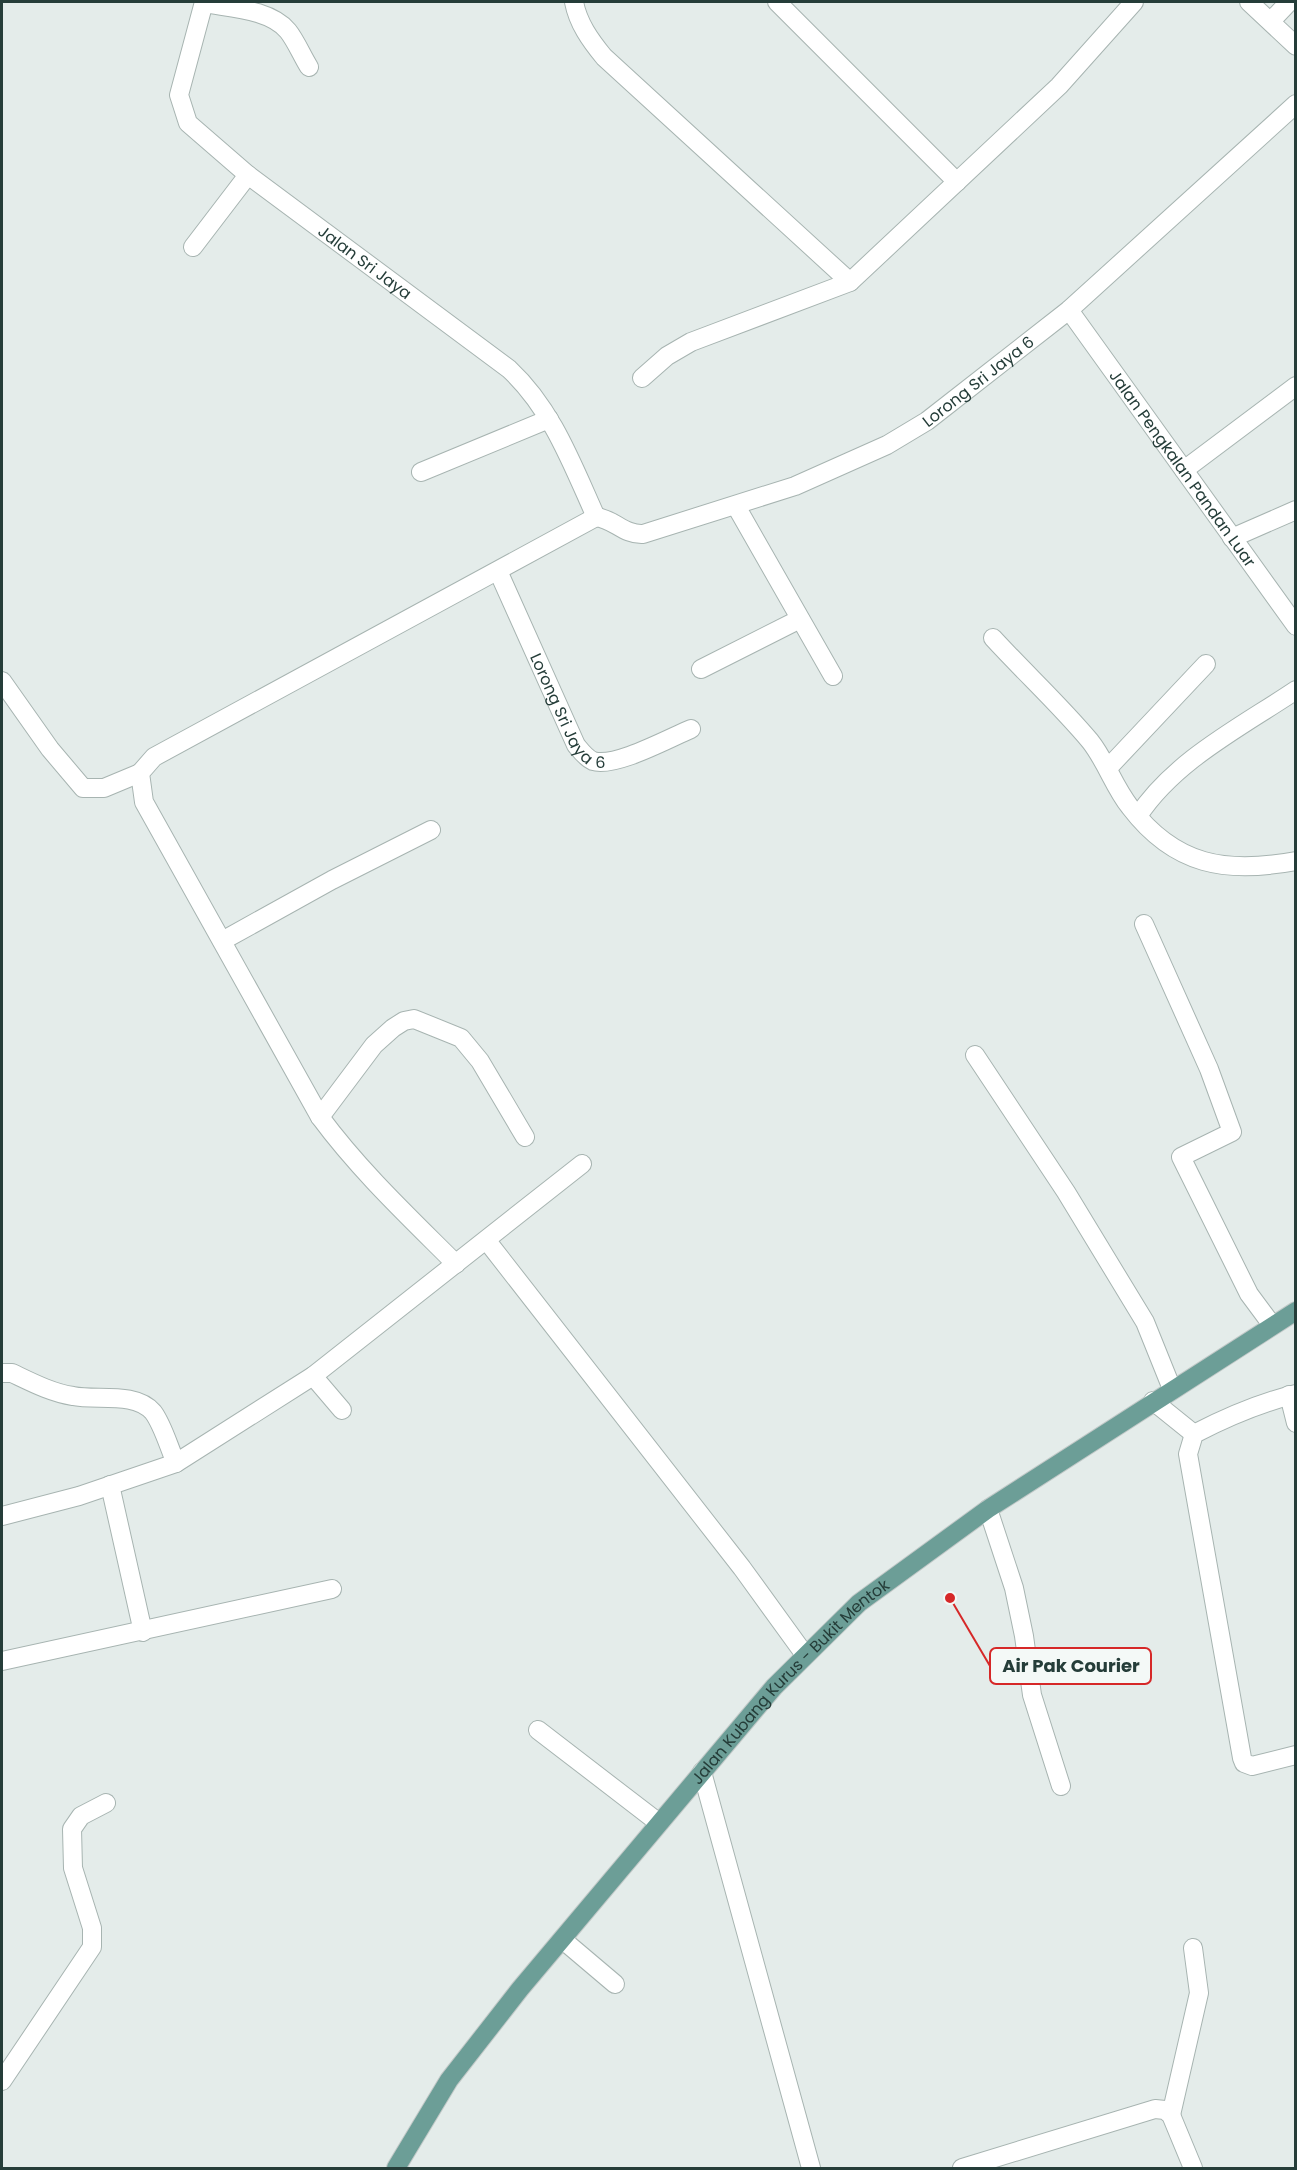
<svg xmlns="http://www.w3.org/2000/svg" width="1297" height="2170" viewBox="0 0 1297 2170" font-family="Poppins,sans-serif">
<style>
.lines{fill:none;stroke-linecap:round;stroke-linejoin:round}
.minor-casing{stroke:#a7b4b1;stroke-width:20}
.major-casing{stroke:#c2c9c8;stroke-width:20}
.minor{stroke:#fff;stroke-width:18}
.major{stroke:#6c9e97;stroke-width:18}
.labels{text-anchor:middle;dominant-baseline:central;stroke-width:5;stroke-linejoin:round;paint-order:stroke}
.street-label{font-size:16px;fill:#253d39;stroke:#f4f9f7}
.leader{fill:none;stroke:#d62828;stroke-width:2}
.callout-dot{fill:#d62828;stroke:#f4f9f7;stroke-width:2}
.callout{fill:#f4f9f7;stroke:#d62828;stroke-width:2}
.callout-label{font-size:18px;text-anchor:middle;font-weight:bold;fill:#253d39}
</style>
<rect width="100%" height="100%" fill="#e4ecea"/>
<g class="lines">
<defs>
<g id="minor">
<path id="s1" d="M204 2 179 95 188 123 248 175 509 369C552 409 572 464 596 517"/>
<path d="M574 2C578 23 590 40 604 57L850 282"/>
<path d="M777 2 957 182"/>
<path d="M1249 2 1296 46"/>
<path d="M204 3C229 8 270 9 288 31 296 41 302 56 309 67"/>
<path d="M1271 21 1289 2"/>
<path d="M193 247 248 175"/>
<path id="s2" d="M1069 310 1296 626"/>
<path d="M642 378 667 356 691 342 850 282 1059 86 1134 2"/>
<path d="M1184 470 1296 386"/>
<path d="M421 472 549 419"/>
<path d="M736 506 833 676"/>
<path id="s3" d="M596 517C614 519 624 535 643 534L795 486 887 445 927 421 1069 310 1296 104"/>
<path d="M1232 538 1296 510"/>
<path id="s4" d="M498 571 576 745C581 751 586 758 593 761 615 768 669 738 691 729"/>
<path d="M993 638C1025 673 1060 705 1090 741 1106 761 1114 787 1130 807 1175 866 1226 874 1296 861"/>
<path d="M701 669 800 619"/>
<path d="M2 681 50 749 83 788H104L140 773"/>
<path d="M1108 768 1206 664"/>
<path d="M1138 816C1175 760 1241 727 1296 690"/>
<path d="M1144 924 1209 1069 1232 1132 1181 1157 1249 1294 1272 1325"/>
<path d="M222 941 332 880 431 830"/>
<path d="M975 1055 1066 1192 1145 1322 1172 1389"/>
<path d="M320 1117 374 1045 393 1028 404 1021 414 1019 461 1038 480 1061 525 1137"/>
<path d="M487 1241 742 1568 805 1655"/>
<path d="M456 1264C408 1216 360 1171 320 1117L144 802 140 773 154 757 596 517"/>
<path d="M2 1373H12C31 1382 52 1393 73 1396 96 1401 135 1391 153 1412 163 1425 169 1448 176 1463"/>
<path d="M313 1376 342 1410"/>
<path d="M1296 1394C1259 1403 1227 1417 1194 1434L1188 1454 1242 1758 1244 1763 1252 1766 1296 1755"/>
<path d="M1289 1395 1296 1423"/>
<path d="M1153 1401 1194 1434"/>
<path d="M110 1485 143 1632"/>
<path d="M988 1509 1014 1588 1024 1636 1032 1695 1061 1786"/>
<path d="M2 1516 79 1496 176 1463 313 1376 582 1164"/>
<path d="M2 1661 332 1589"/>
<path d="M538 1730 659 1823"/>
<path d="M702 1772 811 2168"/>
<path d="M563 1940 615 1984"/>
<path d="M2 2081 92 1947V1928L73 1868 72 1829 81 1816 106 1803"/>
<path d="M1171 2115 1199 1993 1193 1948"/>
<path d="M962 2168 1155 2109 1165 2110 1171 2115 1193 2168"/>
</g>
<g id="major">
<path id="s5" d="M396 2168 449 2080 520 1989 774 1687 859 1603 988 1509 1296 1311"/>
</g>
</defs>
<use href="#minor" class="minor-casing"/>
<use href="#major" class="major-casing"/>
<use href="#minor" class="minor"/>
<use href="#major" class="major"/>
</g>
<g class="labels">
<g class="street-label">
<text stroke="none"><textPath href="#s1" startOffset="351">Jalan Sri Jaya</textPath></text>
<text stroke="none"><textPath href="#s3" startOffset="422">Lorong Sri Jaya 6</textPath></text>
<text stroke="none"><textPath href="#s2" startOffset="195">Jalan Pengkalan Pandan Luar</textPath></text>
<text stroke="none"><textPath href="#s4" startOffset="159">Lorong Sri Jaya 6</textPath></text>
<text stroke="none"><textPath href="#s5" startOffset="628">Jalan Kubang Kurus - Bukit Mentok</textPath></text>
</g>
</g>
<path class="leader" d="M950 1598L990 1666"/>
<circle class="callout-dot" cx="950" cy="1598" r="6"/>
<rect class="callout" x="990" y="1648" width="161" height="36" rx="6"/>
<g class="callout-label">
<text x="1071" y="1672">Air Pak Courier</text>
</g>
<rect width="1297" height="2170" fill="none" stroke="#253d39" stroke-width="6"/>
</svg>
